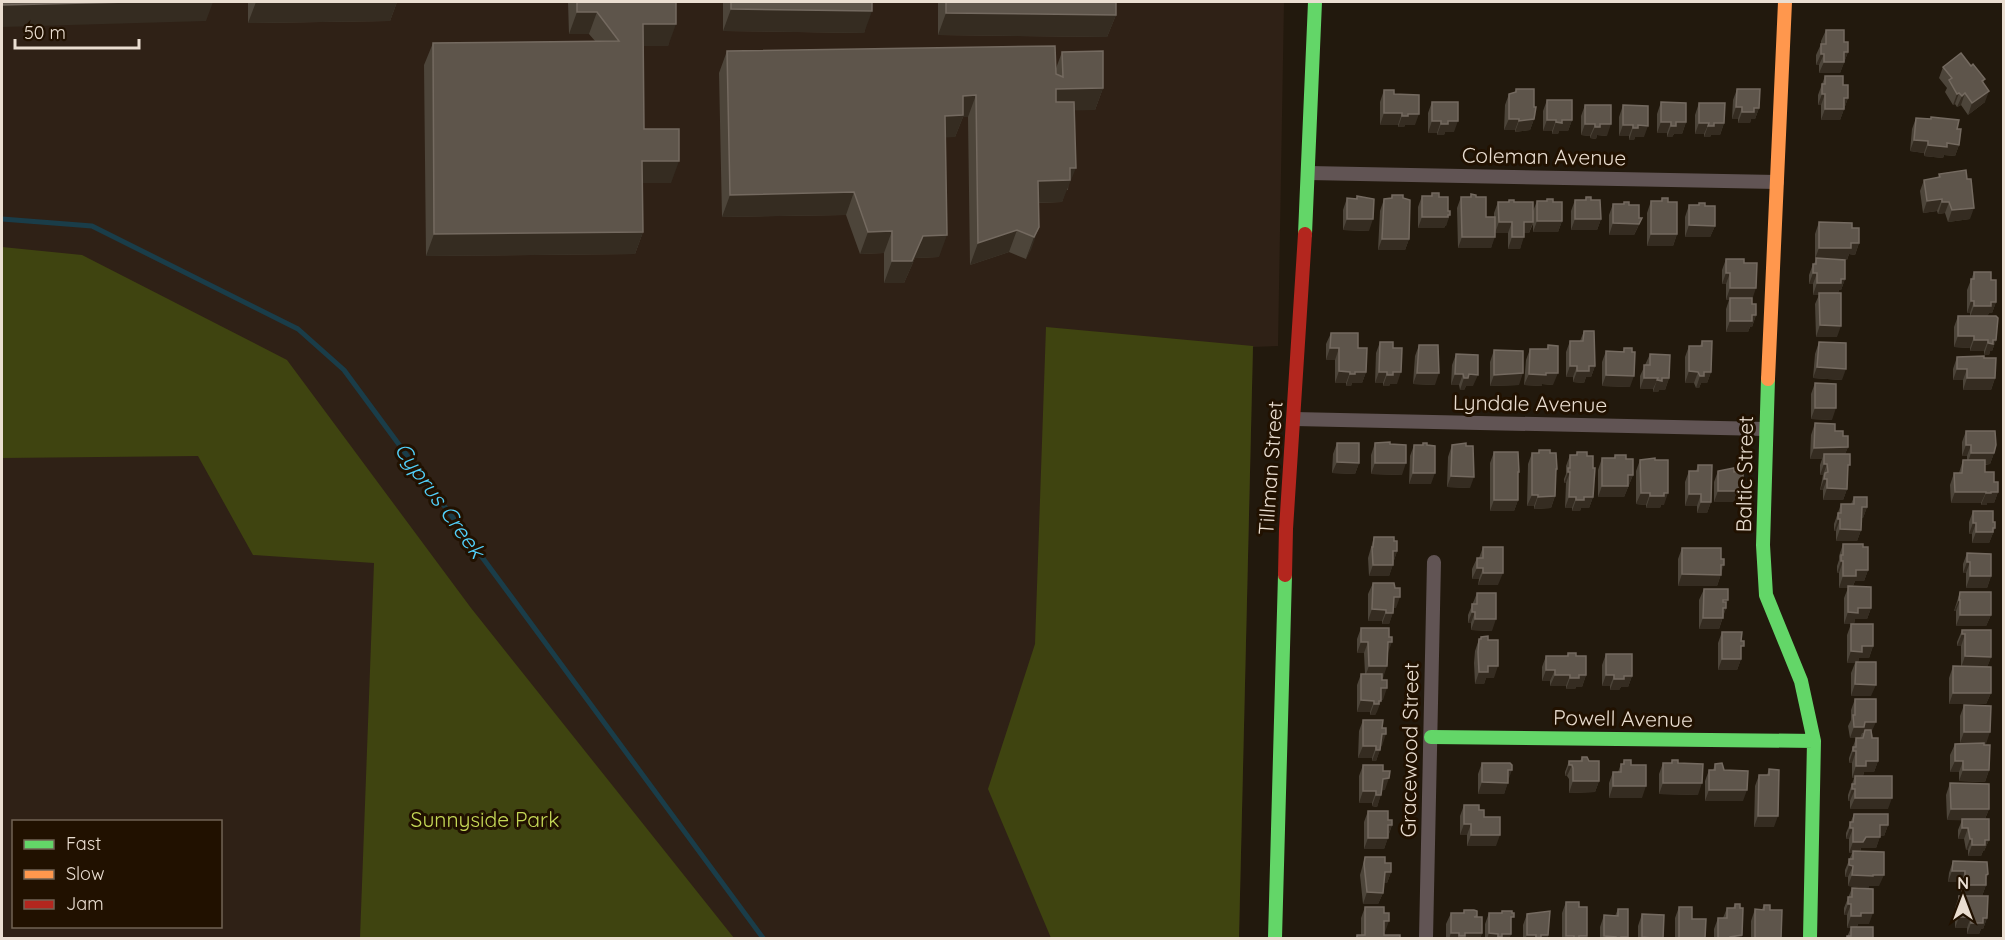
<svg xmlns="http://www.w3.org/2000/svg" width="2005" height="940" viewBox="0 0 2005 940" font-family="Quicksand,sans-serif">
<style>
.industrial{fill:#2f2116;fill-rule:evenodd}
.green{fill:#3f4410}
.lines{fill:none;stroke-linecap:round;stroke-linejoin:round}
.stream{stroke:#1a3d49;stroke-width:5}
.street{stroke:#615454;stroke-width:14}
.fast{stroke:#63d668;stroke-width:14}
.slow{stroke:#ff974d;stroke-width:14}
.jam{stroke:#b3261e;stroke-width:14}
.wall{fill:#4d453a}
.shaded-wall{fill:#352c21}
.building{fill:#5e554b;stroke:#746a60;stroke-width:1.5}
.labels{text-anchor:middle;dominant-baseline:central;stroke-width:6;stroke-linejoin:round;paint-order:stroke}
.street-label{font-size:21px;fill:#eaded1;stroke:#211100}
.park-label{font-size:21px;fill:#c6d956;stroke:#211100}
.water-label{font-size:22px;font-style:italic;fill:#52d1fb;stroke:#211100}
</style>
<rect width="100%" height="100%" fill="#22190d"/>
<path class="industrial" d="M2 2H1284L1278 346 1253 347 1239 938H2ZM14 822H220V926H14Z"/>
<path class="green" d="M2 247 82 255 287 360 471 608 734 938H360L374 563 253 555 198 456 2 458Z
M1046 327 1253 346 1239 938H1051L988 789 1035 644Z"/>
<g class="lines">
<path class="stream" d="M2 219 92 226 298 329 344 370 763 938"/>
<path class="street" d="M1309 173 1777 182
M1294 419 1766 429
M1426 938 1434 562"/>
<path class="fast" d="M1305 234 1315 2
M1768 379 1763 545 1766 595 1801 681 1814 741 1810 938
M1431 737 1814 741
M1275 938 1285 575"/>
<path class="slow" d="M1768 379 1785 2"/>
<path class="jam" d="M1285 575 1286 529 1305 234"/>
</g>
<path class="wall" d="M248 2H397L390 21 248 23Z
M568 2H676L668 46H644V129L671 183H643V232L635 254 426 256 424 65 433 43 595 41 589 34H569Z
M723 2H872L864 33 723 31Z
M938 2H1116V15L1107 37 938 35Z
M1826 30 1844 42 1848 52 1840 73H1819V65H1816V55L1821 44V41Z
M727 51 1055 71 1062 52 1103 88 1095 110H1074L1068 190H1066L1062 202 1038 203 1039 227 1026 259 1009 252 970 265 968 117H963L955 137H945L939 257 915 258 904 283H884V253L860 254 846 215 722 217 719 73Z
M1971 66 1985 79 1983 83 1985 102 1968 115 1961 105 1957 107 1955 104 1953 105 1945 92 1947 88 1939 78 1943 67Z
M1825 76 1843 85 1848 98 1840 120H1821V105H1818V95Z
M1516 89 1534 119 1530 130 1515 132V130H1504L1505 105 1509 94 1515 92Z
M1737 89 1759 108 1755 119H1751L1750 123H1738V119H1732L1733 100Z
M1384 90 1394 94 1415 125H1405L1404 127H1398V125H1380V102Z
M1547 100 1572 120 1568 131H1559L1558 134H1552V131H1543V111Z
M1432 102 1454 132H1445L1444 135H1437V133H1428V113Z
M1661 102 1686 122 1682 134H1674L1672 137H1667V133H1657V114Z
M1699 103 1724 123 1720 135H1711L1710 137H1704V134H1695V115Z
M1585 105 1607 136 1597 135 1596 139 1590 138V136L1581 135V116Z
M1623 105 1644 137H1635L1634 140H1629V136H1619V117Z
M1931 117 1957 129 1959 145 1955 156 1944 155 1943 158 1924 156V153L1910 151 1912 129 1916 118 1930 119Z
M1939 174 1967 179 1970 219 1948 222 1945 213 1938 214 1937 211 1923 213 1920 191 1924 180 1938 178Z
M1432 193 1439 197 1448 211 1446 226H1445L1444 228H1418V207L1422 196H1431Z
M1471 194 1476 197 1486 217H1494V213L1498 202H1508L1509 200 1533 211 1537 201H1546L1547 199 1553 202 1562 221 1558 232H1533V224L1529 233H1524L1520 249H1508V233H1495L1491 248H1458L1457 208 1461 197H1470Z
M1392 195 1403 198 1409 239 1405 250H1378L1380 211 1384 199 1391 198Z
M1357 196 1369 231 1343 230V210L1347 198 1356 199Z
M1586 197 1591 200 1601 219 1597 230H1571V211L1575 200H1585Z
M1662 198 1668 202 1677 234 1673 246H1647V213L1651 201H1661Z
M1624 202 1629 205 1639 218H1642L1637 229 1634 235H1609V215L1613 204H1623Z
M1699 203 1705 206 1715 226 1710 237H1685V217L1689 205H1699Z
M1819 222 1852 228 1859 243 1855 255 1849 254 1847 260 1832 259 1845 279 1841 290H1839L1838 293 1837 337H1816L1815 304 1819 295H1813V284H1809V275L1813 264H1814L1816 259H1815V234Z
M1726 259 1744 263 1752 299V304L1756 315 1752 327H1750L1748 332H1726V309L1729 300H1726V284H1722V270Z
M1974 272 1991 280 1996 302 1992 313H1989L1987 316 1996 340 1992 351H1990L1989 355H1984V351H1970V348L1954 347V327L1958 316H1970V313H1967V290Z
M1584 331 1595 366 1591 377H1586L1584 383 1573 382V377H1566V352L1570 341H1580Z
M1331 333 1358 348 1366 372 1362 383H1352L1351 386H1346V383H1335V360H1326V344Z
M1702 341 1711 372 1707 383H1701L1699 388H1696L1694 383H1685V357L1689 346H1700Z
M1380 342 1393 348 1397 384H1390L1389 386H1383V383H1375L1376 353Z
M1819 342 1842 380 1813 378 1815 354Z
M1419 345 1435 385 1413 384 1415 356Z
M1548 345 1553 385 1542 384V386L1524 385 1526 360 1530 349H1547Z
M1624 348 1630 387 1602 386V362L1606 351H1623Z
M1494 350 1519 385 1490 386V362Z
M1456 354 1473 386H1466L1464 390H1460L1459 385H1451L1452 365Z
M1650 354 1669 378 1665 390H1659L1658 392H1653V389H1640V376Z
M1957 357 1984 358 1995 378 1991 390H1963V380H1953V369Z
M1815 383 1832 420 1811 419V394Z
M1815 423 1835 431 1843 436 1848 447 1845 454 1848 472 1847 489 1843 500H1823V490H1820L1823 475H1820V465L1822 459H1810L1811 435Z
M1966 431 1994 453 1990 464 1985 465V472L1994 482 1998 492 1994 503H1987V505H1981V503H1951L1950 485 1954 473H1959L1963 460H1967V456H1962V442Z
M1337 443 1359 463 1355 474 1332 473 1333 454Z
M1375 443 1390 444 1402 475 1371 474V455Z
M1423 443 1431 484H1409L1410 456 1414 445H1422Z
M1452 445 1466 446 1470 488 1447 487 1448 457Z
M1539 450 1550 453 1557 469 1555 474V496L1551 508 1534 509V506H1527L1528 464 1532 453H1538Z
M1494 452 1518 476V500L1514 511H1490V463Z
M1577 452 1593 497 1589 508H1581L1580 511H1572V508H1565L1566 483H1564V479L1566 474V466L1570 455H1576Z
M1615 455 1626 459 1633 475 1624 497H1598V470L1602 458H1614Z
M1640 460 1664 505H1661L1660 508H1646V505L1636 504V471Z
M1698 465 1711 502 1707 513H1697V506H1685V482L1689 471H1696Z
M1718 471 1734 472 1743 491 1739 502H1714V482Z
M1854 497 1867 507 1863 518H1861V530L1857 541H1836V531H1834V524L1841 504H1851Z
M1973 511 1993 522 1995 528 1989 543H1972V534H1969V522Z
M1374 537 1394 541 1397 551 1389 576H1369L1368 558Z
M1843 544 1863 547 1868 570 1864 581H1855L1853 586 1871 608 1867 619H1855L1854 624 1873 646 1869 658H1859L1858 662 1871 696H1851V673L1855 663H1847V635L1851 624H1844V598L1848 588H1839V573H1837V566L1839 560V556Z
M1483 547 1498 585H1478L1479 579H1472V569L1477 558H1479Z
M1682 548 1721 574 1717 586H1678V559Z
M1967 553 1991 576 1987 588H1966V573H1963V564Z
M1373 583 1396 608H1394L1389 624H1382V621H1368V594Z
M1704 589 1726 605V608L1719 629H1699V600Z
M1960 592 1991 615 1986 626H1956V611H1954Z
M1477 593 1492 631 1471 630V623H1468V615Z
M1361 628 1388 653H1387L1383 678H1382L1383 700H1381L1375 715H1370V712H1357V685L1361 674H1365L1364 653H1357V639Z
M1962 630 1991 657 1987 667 1991 693 1986 704H1949V678L1953 666H1961V646H1957V642Z
M1722 632 1741 655V659L1737 670H1718V643Z
M1481 637 1488 640 1494 678H1486L1484 684H1475L1474 663 1475 651 1479 639H1480Z
M1568 653 1576 656 1586 675 1582 687H1576L1575 689H1566V686H1550V681H1542V667L1546 656H1567Z
M1606 654 1632 676 1628 687H1621L1619 690H1610V686H1602V665Z
M1855 699 1872 733 1878 761 1874 772H1864L1863 776 1888 809H1850V801H1848V795L1854 778H1852V763H1849V758L1856 738H1850L1848 726 1851 720V710Z
M1964 705 1986 744H1984L1989 770 1985 782 1959 781V772H1950V755L1955 744 1960 743V716Z
M1363 720 1382 728V746H1381L1376 761H1372V758H1358L1359 731Z
M1582 757 1589 761 1599 781 1595 792 1569 793V779L1567 776H1565V772L1569 761H1580Z
M1624 760 1631 765 1642 798H1609V783L1613 772H1618L1621 764H1623Z
M1672 760 1678 763 1698 795 1659 794V774L1663 763H1671Z
M1482 763 1508 781 1504 794H1478V774Z
M1715 764 1724 770 1743 801H1705V781L1709 770H1713Z
M1363 765 1383 771 1385 790H1382L1377 807 1372 806V803H1359V776Z
M1769 769 1774 827H1754L1755 786 1759 775H1767Z
M1950 783 1989 809 1985 819 1989 840 1984 851H1983L1981 856H1968V850H1966L1964 839H1958V830L1962 820H1947L1946 795Z
M1464 805 1479 810 1484 817 1496 846H1467V835H1460V816Z
M1368 811 1388 820 1392 825 1384 849H1364V822Z
M1854 814 1888 825 1884 836H1880L1876 848H1861L1860 852 1879 886H1869V888L1848 886V877H1845V870L1852 853H1849V839H1846V833Z
M1365 857 1385 863 1391 872 1387 883H1384L1383 893 1378 904H1363L1360 875Z
M1953 861 1988 874 1986 880V885L1982 896H1961V882H1948L1949 873Z
M1852 888 1869 924H1858L1857 927 1873 939H1846L1851 928H1847V915H1844V908Z
M1959 896 1987 918 1983 929H1981L1979 934H1967V928H1955V908Z
M1566 902 1579 907 1587 936 1586 939H1562V913Z
M1735 904 1742 935 1741 939H1714V929L1718 918H1723L1727 908H1733Z
M1764 905 1770 910 1781 939H1751V921L1755 909H1762Z
M1365 907 1385 932H1384V935L1400 939H1355L1357 935H1361V918Z
M1679 907 1692 919 1705 939H1675V918Z
M1618 909 1628 937 1627 939H1600V927L1604 915 1615 916Z
M1464 910 1476 917 1482 933 1480 939H1446V924L1451 913H1463Z
M1502 911 1511 926V934L1509 939H1485V924L1489 913H1501Z
M1527 914 1548 935 1547 939H1523V925Z
M1642 914 1663 939H1638V926Z"/>
<path class="shaded-wall" d="M129 2H213L206 21 2 27V5Z
M256 2H397L390 21 248 23Z
M731 9 872 11 864 33 723 31Z
M577 12H597L589 34H569Z
M946 13 1116 15 1107 37 938 35Z
M643 24H676L668 46H635Z
M1844 52H1848L1840 73H1819L1824 62Z
M1821 54H1824L1819 65H1816Z
M1103 88 1095 110 1048 111 1056 89Z
M1989 91 1985 102 1968 115 1972 103Z
M1959 93 1955 104 1953 105 1957 94Z
M1965 93 1961 105 1957 107 1962 96Z
M1822 94H1825L1821 105H1818Z
M976 95 968 117H963L955 137 937 138 945 116 963 96Z
M1844 98H1848L1840 120H1821L1825 109Z
M1736 107H1742L1738 119H1732Z
M1754 108H1759L1755 119H1751L1750 123H1738L1742 112Z
M1384 113H1402L1398 125H1380Z
M1408 114H1419L1415 125H1405L1404 127H1398L1402 116Z
M1509 119H1519L1515 130H1504Z
M1534 119 1530 130 1515 132 1519 121Z
M1547 120H1556L1552 131H1543Z
M1562 120H1572L1568 131H1559L1558 134H1552L1556 122Z
M1432 121H1441L1437 133H1428Z
M1448 121H1458L1454 132H1445L1444 135H1437L1441 124Z
M1661 122H1671L1667 133H1657Z
M1676 122H1686L1682 134H1674L1672 137H1667L1671 126Z
M1699 123H1709L1704 134H1695Z
M1714 123H1724L1720 135H1711L1710 137H1704L1708 126Z
M1585 124H1595L1590 136 1581 135Z
M1600 124H1611L1607 136 1597 135 1596 139 1590 138 1595 127Z
M1623 125H1633L1629 136H1619Z
M1638 125 1648 126 1644 137H1635L1634 140H1629L1633 128Z
M1914 140 1928 141 1924 153 1910 151Z
M1947 143 1959 145 1955 156 1944 155 1943 158 1924 156 1928 145Z
M642 161H679L671 183H634Z
M1070 168H1076L1062 202 1030 203 1038 181Z
M854 192 846 215 722 217 730 195Z
M1942 199 1937 211 1923 213 1927 201Z
M1942 202H1949L1945 213 1938 214Z
M1974 208 1970 219 1948 222 1952 210Z
M1450 215 1446 226H1445L1444 228H1418L1422 217Z
M1642 218 1634 235H1609L1613 223Z
M1347 219H1373L1369 231 1343 230Z
M1575 219H1601L1597 230H1571Z
M1537 221H1562L1558 232H1533Z
M1499 222H1512L1508 233H1495Z
M1524 222H1533L1529 233H1520Z
M1689 225 1715 226 1710 237H1685Z
M1039 227 1031 250 1026 259 1034 237Z
M1017 230 1009 252 970 265 978 243Z
M892 231 884 253 860 254 868 232Z
M643 232 635 254 426 256 434 234Z
M1651 234H1677L1673 246H1647Z
M947 235 939 257 915 258 904 283H884L892 261 923 236Z
M1462 237H1495L1491 248H1458Z
M1512 237H1524L1520 249H1508Z
M1382 239H1409L1405 250H1378Z
M1851 243H1859L1855 255 1849 254 1847 260 1815 259 1819 248Z
M1726 273H1730L1726 284H1722Z
M1813 273H1817L1813 284H1809Z
M1841 279H1845L1841 290H1839L1837 295H1813L1817 283Z
M1730 288H1756L1752 300 1730 298 1729 300H1726Z
M1971 301H1974L1970 313H1967Z
M1991 302H1996L1992 313H1989L1987 317H1970L1974 306Z
M1752 315H1756L1752 327H1750L1748 332H1726L1730 321Z
M1820 325 1841 326 1837 337H1816Z
M1958 336H1974L1970 348 1954 347Z
M1974 340H1988L1984 351H1970Z
M1993 340H1996L1992 351H1990L1989 355H1984L1988 343Z
M1330 348H1339L1335 360H1326Z
M1570 366H1577L1573 377H1566Z
M1589 366H1595L1591 377H1586L1584 383 1573 382 1577 371Z
M1817 367 1846 369 1842 380 1813 378Z
M1957 369H1967L1963 380H1953Z
M1339 371 1350 372 1346 383H1335Z
M1689 371 1698 372 1694 383H1685Z
M1355 372H1366L1362 383H1352L1351 386H1346L1350 374Z
M1379 372H1387L1383 383H1375Z
M1393 372H1401L1397 384H1390L1389 386H1383L1387 375Z
M1704 372H1711L1707 383H1701L1699 388H1696L1700 376Z
M1417 373H1439L1435 385 1413 384Z
M1523 373 1519 385 1490 386 1494 375Z
M1546 373H1558L1553 385 1542 384V386L1524 385 1529 374Z
M1455 374H1463L1459 385H1451Z
M1469 374 1478 375 1473 386H1466L1464 390H1460L1464 378Z
M1606 375 1634 376 1630 387 1602 386Z
M1644 378H1658L1653 389H1640Z
M1662 378H1669L1665 390H1659L1658 392H1653L1657 380Z
M1967 378H1995L1991 390H1963Z
M1815 408H1836L1832 420 1811 419Z
M1966 445H1971L1967 456H1962Z
M1848 447 1843 459 1824 454 1822 459H1810L1814 448Z
M1971 453H1994L1990 464 1967 465Z
M1337 462 1359 463 1355 474 1332 473Z
M1375 463H1406L1402 475 1371 474Z
M1824 464H1827L1823 475H1820Z
M1568 472H1570L1566 483H1564Z
M1413 473H1435L1431 484H1409Z
M1628 475H1633L1624 497H1598L1602 486Z
M1451 476 1474 477 1470 488 1447 487Z
M1824 479H1827L1823 490H1820Z
M1827 488 1847 489 1843 500H1823Z
M1718 491H1743L1739 502H1714Z
M1955 492H1986L1981 503H1951Z
M1991 492H1998L1994 503H1987V505H1981L1986 493Z
M1641 493H1650L1646 505 1636 504Z
M1664 493H1668L1664 505H1661L1660 508H1646L1650 496Z
M1689 494H1701L1697 506H1685Z
M1532 495H1538L1534 506H1527Z
M1555 496 1551 508 1534 509 1538 497Z
M1569 497H1576L1572 508H1565Z
M1584 497H1593L1589 508H1581L1580 511H1572L1576 500Z
M1494 500H1518L1514 511H1490Z
M1701 502H1711L1707 513H1697Z
M1862 507H1867L1863 518H1858Z
M1838 519H1840L1836 531H1834Z
M1973 523H1976L1972 534H1969Z
M1993 528H1995L1989 543H1972L1976 532Z
M1840 529 1861 530 1857 541H1836Z
M1393 551H1397L1393 563Z
M1841 561H1843L1839 573H1837Z
M1967 562H1970L1966 573H1963Z
M1373 565H1393L1389 576H1369Z
M1721 565H1724L1717 586H1678L1682 574Z
M1477 568H1483L1479 579H1472Z
M1856 570H1868L1864 581H1855L1852 588H1839L1843 576Z
M1483 573H1503L1498 585H1478Z
M1970 576H1991L1987 588H1966Z
M1394 597H1400L1396 608H1390Z
M1723 600H1728L1719 629H1699L1703 618Z
M1959 600H1960L1956 611H1954Z
M1858 608H1871L1867 619H1855L1854 624H1844L1848 612Z
M1372 609 1386 610 1382 621H1368Z
M1472 612H1475L1471 623H1468Z
M1386 613H1393L1389 624H1382Z
M1960 615H1991L1986 626H1956Z
M1475 619H1496L1492 631 1471 630Z
M1962 634H1965L1961 646H1957Z
M1361 642H1368L1364 653H1357Z
M1388 642H1392L1388 653H1384Z
M1862 646H1873L1869 658H1859L1858 663H1847L1851 651Z
M1965 656 1991 657 1987 668H1961Z
M1722 659H1741L1737 670H1718Z
M1369 666H1387L1383 678 1365 677Z
M1488 666H1498L1494 678H1486L1484 684H1475L1479 672Z
M1546 670H1555L1550 681H1542Z
M1555 675H1570L1566 686H1550Z
M1579 675H1586L1582 687H1576L1575 689H1566L1570 678Z
M1606 675H1614L1610 686H1602Z
M1624 676H1632L1628 687H1621L1619 690H1610L1614 679Z
M1855 684 1876 685 1871 696H1851Z
M1381 688H1387L1383 700H1377Z
M1953 693H1991L1986 704H1949Z
M1361 700 1374 701 1370 712H1357Z
M1379 701H1381L1377 712 1375 715H1370L1374 704Z
M1865 722H1876L1871 733 1865 730 1864 733H1862L1860 738H1850L1854 727Z
M1964 732H1990L1986 744 1960 743Z
M1382 734H1386L1382 746H1378Z
M1363 746H1376L1372 758H1358Z
M1376 750H1380L1376 761H1372Z
M1853 751H1856L1852 763H1849Z
M1866 761H1878L1874 772H1864L1862 778H1852L1856 766Z
M1955 761H1963L1959 772H1950Z
M1569 765H1572L1567 776H1565Z
M1508 770H1512L1508 781Z
M1963 770H1989L1985 782 1959 781Z
M1389 778 1385 790 1378 791 1383 779Z
M1573 781H1599L1595 792 1569 793Z
M1482 782 1508 783 1504 794H1478Z
M1663 783H1702L1698 795 1659 794Z
M1613 786H1646L1642 798H1609Z
M1852 789H1855L1850 801H1848Z
M1709 790H1747L1743 801H1705Z
M1363 791H1376L1372 803H1359Z
M1376 795H1381L1377 807 1372 806Z
M1855 798H1892L1888 809H1850Z
M1951 809H1989L1984 821 1947 820Z
M1758 816H1778L1774 827H1754Z
M1464 824H1471L1467 835H1460Z
M1388 825H1392L1388 836Z
M1880 825H1888L1884 836H1876Z
M1850 828H1853L1849 839H1846Z
M1962 828H1968L1964 839H1958Z
M1471 835H1500L1496 846H1467Z
M1866 837H1880L1876 848H1861L1859 853H1849L1853 842Z
M1368 838H1388L1384 849H1364Z
M1970 839H1972L1968 850H1966Z
M1985 840H1989L1984 851H1983L1981 856H1968L1972 845Z
M1849 865 1853 866 1848 877H1845Z
M1952 871H1965L1961 882H1948Z
M1385 872H1391L1387 883H1381Z
M1988 874 1984 885H1986L1982 896H1961L1965 885Z
M1852 875H1884L1879 886H1869V888L1848 886Z
M1367 892 1383 893 1378 904H1363Z
M1848 904H1851L1847 915H1844Z
M1861 913H1873L1869 924H1858L1856 928H1847L1851 916Z
M1959 917H1971L1967 928H1955Z
M1983 918H1987L1983 929H1981L1979 934H1967L1971 923Z
M1384 921H1389L1385 932H1380Z
M1451 933H1459L1458 939H1449Z
M1465 933H1482L1480 939H1458L1459 936Z
M1489 933 1498 934 1496 939H1487Z
M1502 934H1511L1509 939H1497L1498 937Z
M1527 935H1536L1534 939H1525Z
M1541 935H1548L1547 939H1536Z
M1742 935 1741 939H1718Z
M1566 936H1574L1573 939H1565Z
M1579 936H1587L1586 939H1578Z
M1604 936 1616 937 1615 939H1603Z"/>
<path class="building" d="M2 2H129L2 5Z
M577 2H676V24H643L644 129H679V161H642L643 232 434 234 433 43 619 41 597 12H577Z
M731 2H872V11L731 9Z
M946 2H1116V15L946 13Z
M1826 30H1844V42H1848V52H1844V62H1824V54H1821V44H1826Z
M1055 46 1056 74 1063 77 1062 52 1103 51V88L1056 89V102H1074L1076 168H1070V180L1038 181 1039 227 1034 237 1017 230 978 243 976 95 963 96V115L945 116 947 235 923 236 912 261H892V231L868 232 854 192 730 195 727 51Z
M1961 53 1971 66 1973 64 1985 79 1982 81 1989 91 1972 103 1965 93 1962 96 1959 93 1957 94 1949 80 1952 78 1943 67Z
M1825 76H1843V85H1848V98H1844V109H1825V94H1822V84H1825Z
M1516 89H1534V107H1536L1534 119 1519 121V119H1509V94L1516 92Z
M1737 89H1760L1759 108H1754V112H1742V107H1736Z
M1384 90H1394V94L1419 95V114H1408V116H1402V113H1384Z
M1547 100H1572V120H1562V123L1556 122V120H1547Z
M1432 102H1458V121H1448V124H1441V121H1432Z
M1661 102 1686 103V122H1676V126H1671V122H1661Z
M1699 103H1725L1724 123H1714V126H1708L1709 123H1699Z
M1585 105H1611V124H1600V127H1595V124H1585Z
M1623 105 1648 106V126L1638 125V128H1633V125H1623Z
M1931 117 1959 120 1957 129H1961L1959 145 1947 143V147L1928 145V141L1914 140 1916 118 1931 119Z
M1966 170 1967 179H1971L1974 208 1952 210 1949 202H1942V199L1927 201 1924 180 1940 177 1939 174Z
M1432 193H1439V197H1448V211H1450V215H1448V217H1422V196H1432Z
M1471 194 1476 195V197H1486V217H1495V237H1462L1461 197H1471Z
M1392 195H1403V198L1410 200 1409 239H1382L1384 199 1392 198Z
M1357 196 1374 199 1373 219H1347V198L1357 199Z
M1586 197H1591V200H1600L1601 219H1575V200H1586Z
M1662 198H1668V202H1677V234H1651V201H1662Z
M1547 199H1553V202H1562V221H1537V201H1547Z
M1509 200H1514V202H1533V222H1524V237H1512V222H1499L1498 202H1509Z
M1624 202H1629V205H1639V218H1642L1639 224 1613 223V204H1624Z
M1699 203H1705V206H1715V226L1689 225V205H1699Z
M1819 222 1852 223V228H1859V243H1851V248H1819Z
M1816 258 1845 260V279H1841V283H1817V273H1813V264H1816Z
M1726 259H1744V263H1757L1756 288H1730V273H1726Z
M1974 272H1991V280H1996V302H1991V306H1974V301H1971V279H1974Z
M1819 293H1841V326L1820 325Z
M1730 298H1752V304H1756V315H1752V321H1730Z
M1958 316H1996L1998 318 1996 340H1993V344L1988 343V340H1974V336H1958Z
M1584 331H1594L1595 366H1589V371H1577V366H1570V341H1583Z
M1331 333H1358V348H1367L1366 372H1355V374H1350V372L1339 371V348H1330Z
M1702 341H1712L1711 372H1704V376H1700L1698 372 1689 371V346H1702Z
M1380 342H1393V348H1402L1401 372H1393V375H1387V372H1379Z
M1819 342 1846 343V369L1817 367Z
M1419 345H1438L1439 373H1417Z
M1548 345 1558 346V373H1546V375L1529 374 1530 349H1548Z
M1624 348H1632V352H1635L1634 376 1606 375V351L1624 352Z
M1494 350 1523 351V373L1494 375Z
M1456 354 1478 355V375L1469 374 1468 378H1464L1463 374H1455Z
M1650 354 1670 355 1669 378H1662V381L1657 380 1658 378H1644V365H1650Z
M1984 356V358H1996L1995 378H1967V369H1957V357Z
M1815 383 1836 384V408H1815Z
M1815 423 1835 424V431H1843V436H1848V447L1814 448Z
M1966 431H1995L1996 445 1994 453H1971V445H1966Z
M1390 442V444L1406 445V463H1375V443Z
M1337 443H1359V463L1337 462Z
M1423 443H1427V445L1435 446V473H1413L1414 445H1423Z
M1466 443V446H1473L1474 477 1451 476 1452 445Z
M1539 450H1550V453H1556L1557 469H1556L1555 496 1538 497V495H1532V453H1539Z
M1494 452H1518L1519 472H1518V500H1494Z
M1577 452H1587V456H1593V468H1595L1593 497H1584V500H1576V497H1569L1570 472H1568V468H1570V455H1577Z
M1824 454H1850V465H1848L1847 489 1827 488V479H1824L1825 473 1828 472 1827 464H1824Z
M1615 455H1626V459H1633V475H1628V486H1602V458H1615Z
M1655 458V460H1668V493H1664V496H1650V493H1641L1640 460Z
M1963 460H1985V472H1994V482H1998V492H1991V493H1986V492H1955L1954 473H1962Z
M1698 465H1712L1711 502H1701V494H1689V471H1698Z
M1734 468V472L1743 471V491H1718V471Z
M1854 497H1867V507H1862L1861 530 1840 529V519H1838V513H1841V504H1854Z
M1973 511H1993V522H1995V528H1993V532H1976V523H1973Z
M1374 537H1394V541H1397V551H1393V565H1373L1372 547H1373Z
M1843 544H1863V547H1868V570H1856V576H1843V561H1841V555H1843Z
M1483 547H1503V573H1483V568H1477V558H1483Z
M1682 548H1721V559H1724V565H1721V575L1682 574Z
M1967 553 1991 554V576H1970V562H1967Z
M1373 583H1394L1395 588H1400V597H1394L1393 613H1386V610L1372 609Z
M1848 586 1871 587V608H1858V613L1848 612Z
M1704 589H1728V600H1723V602H1726V608H1723V618H1703Z
M1960 592H1991V615H1960V600H1959Z
M1477 593H1496V619H1475V612H1472V604H1477Z
M1851 624H1873V646H1862V652L1851 651Z
M1361 628H1389V637H1392V642H1388L1387 666H1369L1368 642H1361Z
M1962 630H1991V657L1965 656V634H1962Z
M1722 632H1742L1741 641H1744V646H1741V659H1722Z
M1488 636V640H1498V666H1488V672H1479L1478 652 1479 639H1481V637Z
M1568 653H1576V656H1586V675H1579V678H1570V675H1555V670H1546V656H1568Z
M1606 654H1632V676H1624V679H1614V675H1606Z
M1856 662H1876V685L1855 684Z
M1953 666 1991 667V693H1953Z
M1361 674H1382V680H1387V688H1381V701H1379V704H1374V701L1361 700Z
M1855 699H1876V722H1865L1864 727H1854L1853 715H1855Z
M1964 705 1991 706 1990 732H1964Z
M1363 720H1383L1382 728H1386V734H1382L1380 750H1376V746H1363Z
M1865 730H1871L1872 738H1878V761H1866V766H1856V751H1853V747H1856V738H1863Z
M1984 743V745H1990L1989 770H1963V761H1955V744Z
M1582 757H1587L1589 761H1599V781H1573V768L1572 765H1569V761H1582Z
M1624 760H1631V765H1646V786H1613V772H1621V764H1624Z
M1672 760H1678V763L1703 764 1702 783H1663V763H1672Z
M1482 763H1510L1512 765V770H1508V783L1482 782Z
M1722 763 1724 770 1748 771 1747 790H1709V770H1715V764Z
M1363 765H1383V771H1390L1389 778 1383 779 1381 795H1376V791H1363Z
M1769 769 1779 770 1778 816H1758L1759 775H1769Z
M1855 776H1892V798H1855V789H1852V784H1855Z
M1950 783 1989 784V809H1951Z
M1464 805H1479V810H1484V817H1500V835H1471V824H1464Z
M1368 811H1388V820H1392V825H1388V838H1368Z
M1854 814H1888V825H1880V837H1866L1863 842H1853V828H1850V822H1853Z
M1962 819H1989V840H1985V845H1972V839H1970L1968 828H1962Z
M1853 851 1884 852V875H1873V876L1852 875 1853 866 1849 865V859H1853Z
M1365 857H1385V863H1391V872H1385L1383 893 1367 892 1364 864Z
M1953 861 1987 862 1988 874 1986 875V885H1965V871H1952Z
M1852 888 1873 889V913H1861V916H1851V904H1848V897H1852Z
M1959 896H1988L1987 918H1983V923H1971V917H1959Z
M1566 902H1579V907H1587V936H1579V939H1574V936H1566Z
M1735 904H1740V908H1743L1742 935 1730 937V938H1718V918H1727V908H1735Z
M1764 905H1770V910H1782L1781 939H1755V909L1764 910Z
M1365 907H1384V913H1389V921H1384V935H1400V939H1357V935H1365Z
M1679 907H1692V919H1706L1705 938H1679Z
M1618 909H1628V937H1621V939H1616V937L1604 936V915L1618 916Z
M1464 910H1474L1477 911V916L1474 917H1482V933H1465V936H1459V933H1451V913H1464Z
M1502 911H1512V913H1514V917H1511V934H1502V937H1498V934L1489 933V913H1502Z
M1550 911 1548 935H1541V938H1536V935H1527V914Z
M1642 914 1664 915 1663 939 1642 937Z
M1851 927H1873V939H1847V936H1851Z"/>
<g class="labels">
<g class="street-label">
<text transform="translate(1544 156) rotate(1)">Coleman Avenue</text>
<text transform="translate(1530 403) rotate(1)">Lyndale Avenue</text>
<text transform="translate(1270 468) rotate(-86)">Tillman Street</text>
<text transform="translate(1744 474) rotate(-89)">Baltic Street</text>
<text transform="translate(1623 718) rotate(1)">Powell Avenue</text>
<text transform="translate(1409 750) rotate(-89)">Gracewood Street</text>
</g>
<g class="park-label">
<text x="485" y="819">Sunnyside Park</text>
</g>
<g class="water-label">
<text transform="translate(440 500) rotate(54)">Cyprus Creek</text>
</g>
</g>
<rect width="2005" height="940" fill="none" stroke="#eaded1" stroke-width="6"/>
<rect x="12" y="820" width="210" height="108" fill="#211100" stroke="#716354" stroke-width="1.5"/>
<rect x="24" y="840" width="30" height="9" fill="#63d668" stroke="#716354" stroke-width="1.5"/>
<text x="66" y="850" font-size="18" fill="#eaded1">Fast</text>
<rect x="24" y="870" width="30" height="9" fill="#ff974d" stroke="#716354" stroke-width="1.5"/>
<text x="66" y="880" font-size="18" fill="#eaded1">Slow</text>
<rect x="24" y="900" width="30" height="9" fill="#b3261e" stroke="#716354" stroke-width="1.5"/>
<text x="66" y="910" font-size="18" fill="#eaded1">Jam</text>
<g transform="translate(1963 898)" stroke="#211100" stroke-width="4.5" paint-order="stroke">
<path d="M0-4.5L10 22L0 15L-10 22Z" fill="#eaded1"/>
<text y="-9" font-size="16" font-weight="bold" text-anchor="middle" fill="#eaded1">N</text>
</g>
<path d="M15 39v9h124v-9" fill="none" stroke="#eaded1" stroke-width="3"/>
<text x="24" y="39" font-size="18" fill="#eaded1" stroke="#211100" stroke-width="4.5" paint-order="stroke">50 m</text>
</svg>
